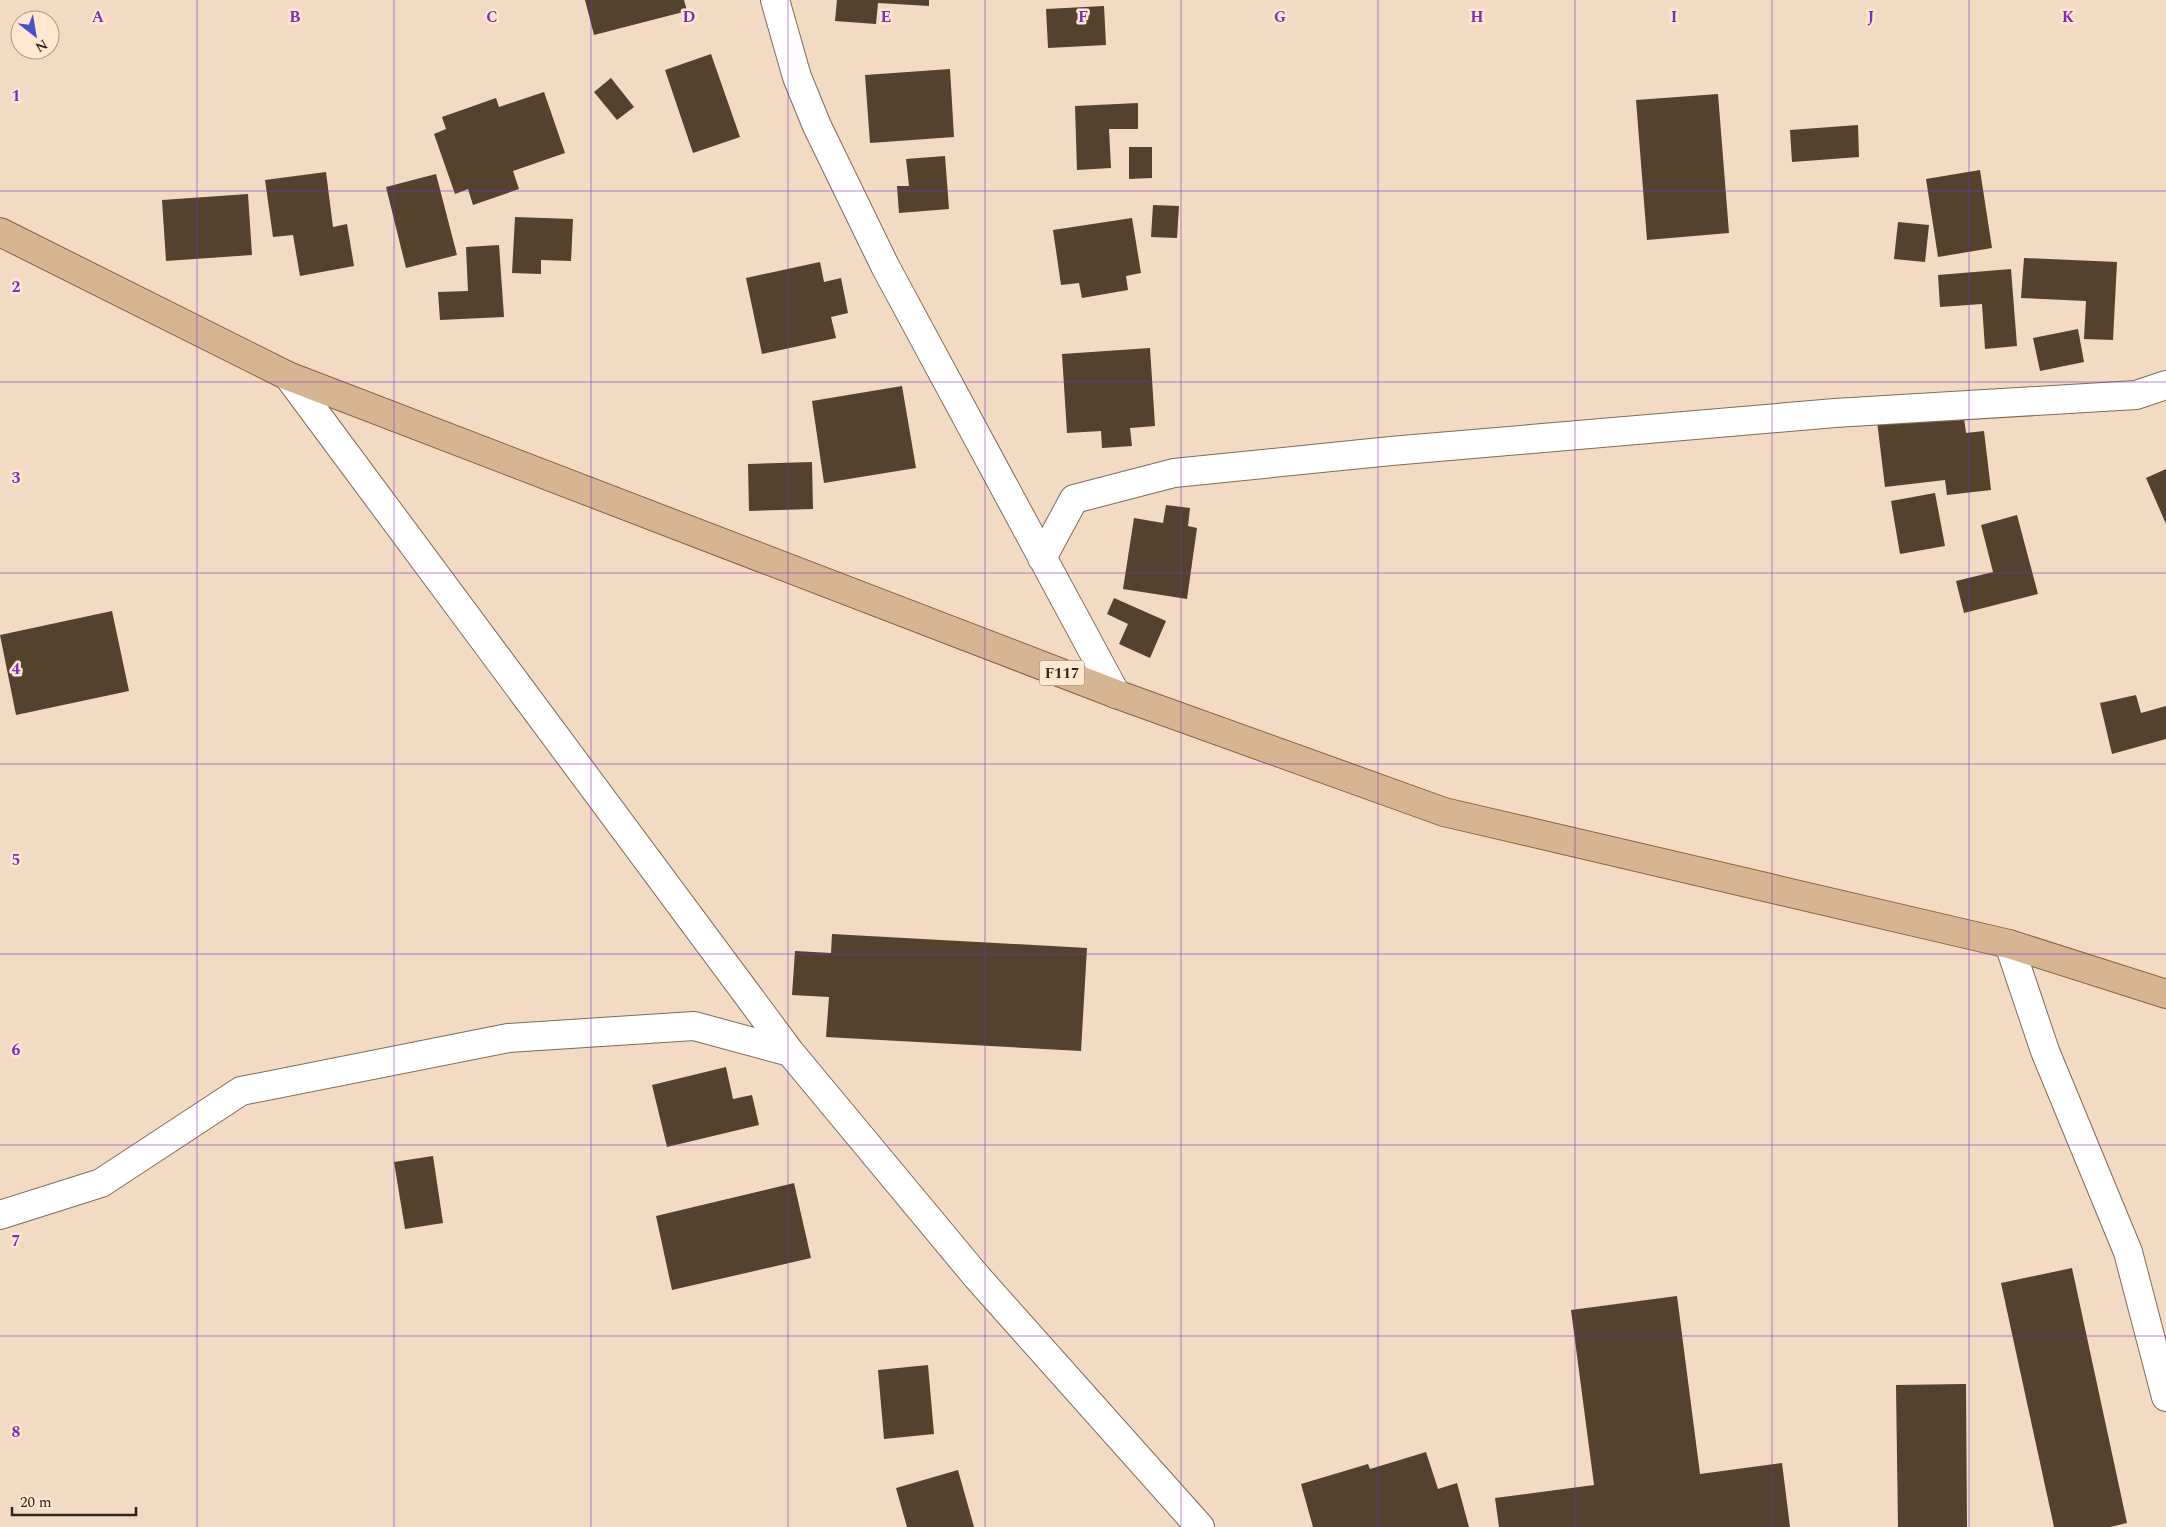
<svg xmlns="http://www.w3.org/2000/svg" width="2166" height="1527" viewBox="0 0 2166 1527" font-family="Spectral,serif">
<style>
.building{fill:#54412e}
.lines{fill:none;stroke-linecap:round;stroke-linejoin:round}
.minor-casing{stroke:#806b57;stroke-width:30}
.major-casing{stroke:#89623b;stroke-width:30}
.minor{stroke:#fff;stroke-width:28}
.major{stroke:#d6b593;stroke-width:28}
.grid{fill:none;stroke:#7b2cbf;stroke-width:1;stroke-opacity:0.55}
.labels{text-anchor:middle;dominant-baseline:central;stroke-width:5;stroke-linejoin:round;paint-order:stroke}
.shield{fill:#ffe7d0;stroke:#6c5e52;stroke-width:1}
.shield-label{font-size:15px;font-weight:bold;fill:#2d241c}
.grid-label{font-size:16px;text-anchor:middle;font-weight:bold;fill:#7b2cbf;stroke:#ffe7d0;stroke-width:5;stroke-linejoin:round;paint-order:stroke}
</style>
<rect width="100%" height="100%" fill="#f2dac3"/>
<path class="building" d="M585 0H684L687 11 594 35Z
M837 0H929V6L878 3 876 24 835 21Z
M1104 6 1106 45 1048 48 1046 9Z
M711 54 740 137 693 153 665 70Z
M950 69 954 137 870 143 865 75Z
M611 78 634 107 617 120 594 92Z
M544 92 565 153 513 171 519 189 473 205 468 189 455 194 434 134 446 129 442 117 496 98 499 107Z
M1718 94 1729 233 1647 240 1636 100Z
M1138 103V129H1109L1111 168 1077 170 1075 106Z
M1858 125 1859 157 1792 162 1790 130Z
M1129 147H1152V178L1129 179Z
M945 156 949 209 899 213 897 186H909L906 159Z
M1980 170 1992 248 1938 257 1926 179Z
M326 172 333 227 347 224 354 266 300 276 293 235 273 237 265 180Z
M436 174 457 255 406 268 386 187Z
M248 194 252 255 166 261 162 200Z
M1153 205 1179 206 1177 238 1151 237Z
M515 217 573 219 571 261 541 260V274L512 273Z
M1132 218 1141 273 1126 276 1128 290 1082 298 1079 283 1061 285 1053 230Z
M1898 222 1929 225 1925 262 1894 259Z
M499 245 504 317 440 320 438 292 468 291 466 247Z
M2024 258 2117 262 2113 340 2084 339 2086 301 2021 298Z
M820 262 824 282 841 278 848 313 831 317 836 338 762 354 746 278Z
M2011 269 2017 346 1985 349 1982 304 1940 307 1938 275Z
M2078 329 2084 362 2040 371 2033 338Z
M1150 348 1155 426 1130 428 1132 446 1102 448 1101 431 1067 433 1062 354Z
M902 386 916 468 824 483 812 401Z
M1963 411 1966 433 1984 431 1991 490 1947 495 1945 480 1885 487 1877 421Z
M812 462 813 509 749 511 748 464Z
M2166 469V524L2146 478Z
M1935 493 1945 546 1900 554 1891 501Z
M1166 505 1190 508 1188 526 1197 528 1187 599 1123 589 1134 518 1163 523Z
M2017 515 2038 594 1964 613 1956 581 1993 572 1981 525Z
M1114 598 1166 621 1150 658 1119 644 1128 624 1107 614Z
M112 611 129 691 16 715 0 635Z
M2136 695 2141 713 2166 706V739L2112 754 2100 703Z
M832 934 1087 948 1081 1051 826 1037 829 997 792 995 795 951 831 953Z
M726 1067 733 1099 752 1095 759 1125 667 1147 652 1085Z
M433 1156 443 1223 405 1229 394 1162Z
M794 1183 811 1258 672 1290 656 1216Z
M2072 1268 2127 1523 2110 1527H2054L2001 1283Z
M1677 1296 1700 1474 1782 1463 1790 1527H1499L1495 1498 1594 1485 1571 1310Z
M928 1365 934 1434 884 1439 878 1370Z
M1966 1384 1967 1527H1898L1896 1385Z
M1426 1452 1438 1489 1457 1483 1469 1527H1313L1301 1484 1368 1464 1370 1469Z
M958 1470 974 1527H907L896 1488Z"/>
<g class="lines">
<defs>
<path id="minor" d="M775 0 797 77 817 126 885 266 1116 694
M288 376 790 1052 977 1277 1200 1527
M1042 558 1074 499 1174 473 1391 451 1835 413 2136 395 2166 385
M2009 944 2045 1051 2128 1252 2166 1397
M0 1215 101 1183 241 1091 508 1038 694 1026 790 1052"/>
<path id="major" d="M0 232 288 376 1116 694 1444 812 2009 944 2166 994"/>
</defs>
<use href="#minor" class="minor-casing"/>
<use href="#major" class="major-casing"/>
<use href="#minor" class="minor"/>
<use href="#major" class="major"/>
</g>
<path class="grid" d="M197 0V1527M394 0V1527M591 0V1527M788 0V1527M985 0V1527M1181 0V1527M1378 0V1527M1575 0V1527M1772 0V1527M1969 0V1527M0 191H2166M0 382H2166M0 573H2166M0 764H2166M0 954H2166M0 1145H2166M0 1336H2166"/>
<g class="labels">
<rect class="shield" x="1039.5" y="660.5" width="45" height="25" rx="4"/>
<g class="shield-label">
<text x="1062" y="673">F117</text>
</g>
</g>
<g class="grid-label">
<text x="98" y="22">A</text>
<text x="295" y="22">B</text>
<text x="492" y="22">C</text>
<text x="689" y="22">D</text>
<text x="886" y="22">E</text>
<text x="1083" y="22">F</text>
<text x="1280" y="22">G</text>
<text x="1477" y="22">H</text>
<text x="1674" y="22">I</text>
<text x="1871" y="22">J</text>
<text x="2068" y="22">K</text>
<text x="16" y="101">1</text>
<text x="16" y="292">2</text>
<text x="16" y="483">3</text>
<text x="16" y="674">4</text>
<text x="16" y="865">5</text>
<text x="16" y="1055">6</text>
<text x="16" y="1246">7</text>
<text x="16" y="1437">8</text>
</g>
<g transform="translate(35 35) rotate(149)"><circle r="24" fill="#ffe7d0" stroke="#ab9988"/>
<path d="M0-4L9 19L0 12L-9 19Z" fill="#4a50c6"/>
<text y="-8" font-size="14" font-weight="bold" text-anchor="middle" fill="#2d241c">N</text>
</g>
<path d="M12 1507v8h124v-8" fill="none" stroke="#2d241c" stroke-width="2.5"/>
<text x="20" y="1507" font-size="15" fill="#2d241c" stroke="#ffe7d0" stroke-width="4" paint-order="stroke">20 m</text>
</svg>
